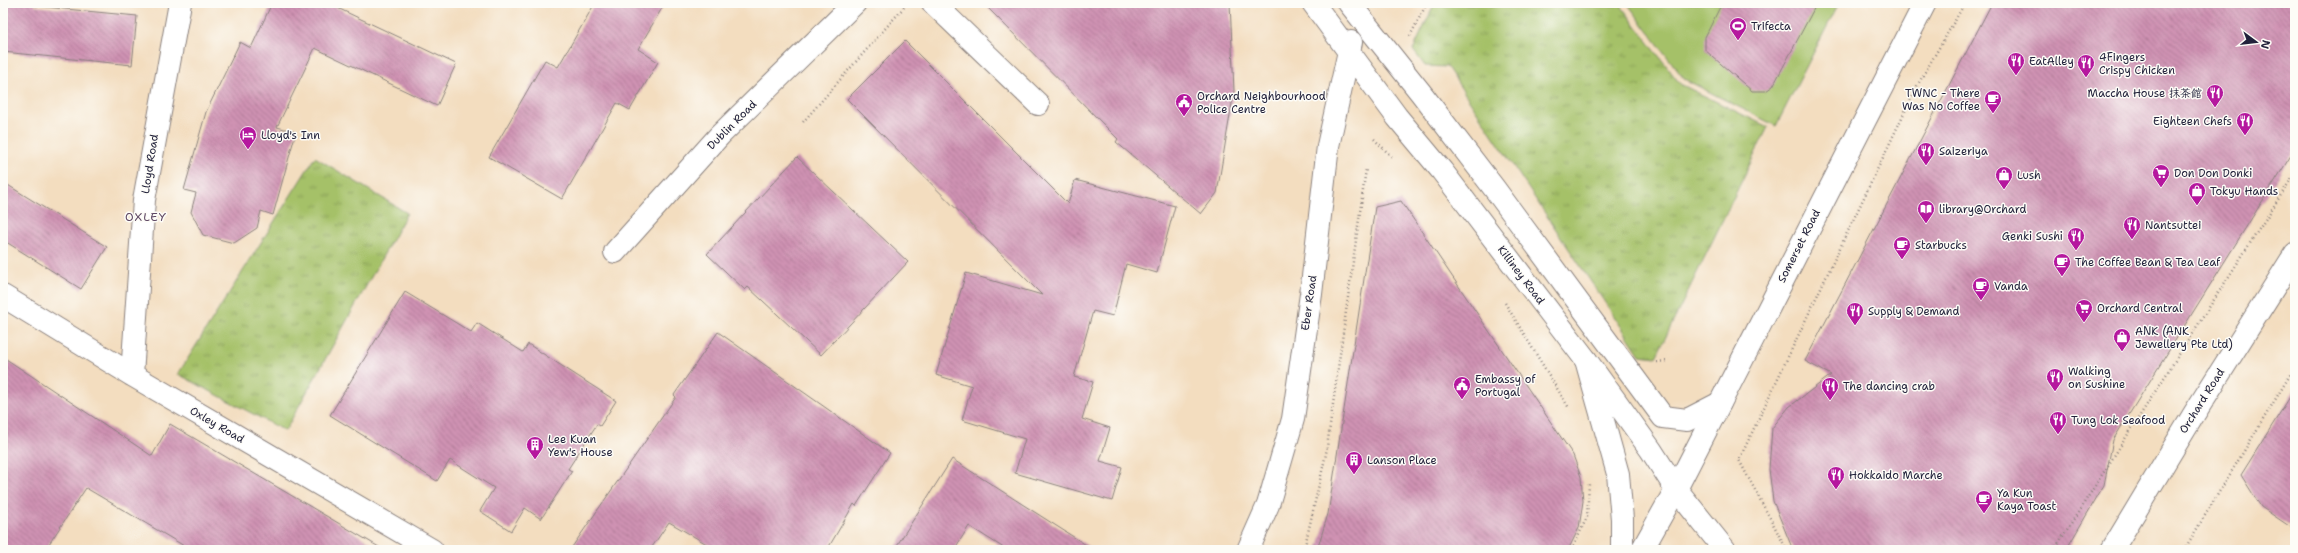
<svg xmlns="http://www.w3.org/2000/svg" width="2298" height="553" viewBox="0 0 2298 553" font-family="'Shantell Sans','LXGW WenKai TC',sans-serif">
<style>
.grass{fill:url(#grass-tufts);stroke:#647252}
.garden{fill:#a5c168;stroke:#647252}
.building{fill:url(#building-back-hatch)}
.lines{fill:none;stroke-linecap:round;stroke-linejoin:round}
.street-casing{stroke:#8a807d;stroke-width:24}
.secondary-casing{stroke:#8a807d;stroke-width:24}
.primary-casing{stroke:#8a807d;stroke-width:24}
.path{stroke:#8a807d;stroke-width:2.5;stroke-dasharray:1 3;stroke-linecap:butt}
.street{stroke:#fff;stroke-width:22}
.secondary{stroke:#fff;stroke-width:22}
.primary{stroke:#fff;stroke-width:22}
.labels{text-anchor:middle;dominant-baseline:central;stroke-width:3;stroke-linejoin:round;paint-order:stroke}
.poi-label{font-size:11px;fill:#22223b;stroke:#fdfcf7;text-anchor:start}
.street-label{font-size:11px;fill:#22223b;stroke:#fdfcf7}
.neighbourhood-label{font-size:12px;letter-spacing:1px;fill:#5f4965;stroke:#fdfcf7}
</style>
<defs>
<pattern id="grass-tufts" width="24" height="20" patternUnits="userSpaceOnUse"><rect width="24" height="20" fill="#a5c168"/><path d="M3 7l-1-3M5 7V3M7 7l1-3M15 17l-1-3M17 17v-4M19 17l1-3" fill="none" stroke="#869c57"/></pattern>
<pattern id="building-back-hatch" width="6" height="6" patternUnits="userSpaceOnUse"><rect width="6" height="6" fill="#cf92b2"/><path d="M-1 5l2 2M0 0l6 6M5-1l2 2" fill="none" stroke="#a87792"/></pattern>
</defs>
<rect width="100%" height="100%" fill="#fdfcf7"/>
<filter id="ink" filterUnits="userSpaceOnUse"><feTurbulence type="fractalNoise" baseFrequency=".025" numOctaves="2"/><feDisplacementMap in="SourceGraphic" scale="8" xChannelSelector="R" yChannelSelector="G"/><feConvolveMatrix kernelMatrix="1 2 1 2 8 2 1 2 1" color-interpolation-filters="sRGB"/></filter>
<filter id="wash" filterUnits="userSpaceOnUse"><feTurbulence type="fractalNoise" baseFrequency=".012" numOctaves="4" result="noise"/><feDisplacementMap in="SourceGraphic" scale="16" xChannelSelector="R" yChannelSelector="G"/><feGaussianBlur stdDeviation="0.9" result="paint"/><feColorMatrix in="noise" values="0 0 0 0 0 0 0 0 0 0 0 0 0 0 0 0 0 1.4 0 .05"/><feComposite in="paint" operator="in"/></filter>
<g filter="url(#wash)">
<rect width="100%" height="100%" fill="#f3ddbf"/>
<path class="grass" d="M1435 3H1619L1680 84 1768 127 1656 357 1640 355 1447 67 1425 66 1413 50Z
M315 157 407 213 285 431 178 374Z"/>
<path class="garden" d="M1627 3H1839L1776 126 1684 79Z"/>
<g id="blocks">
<path class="building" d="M3 3H35V6L137 16 132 65 3 52Z
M272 3H327L456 64 437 106 315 48 277 127 296 132 273 215 261 211 257 228 234 243 203 235 191 212 196 193 184 190 206 112 240 42 251 48Z
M595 3H665L638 49 658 62 630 110 617 103 562 199 489 157 545 60 558 67Z
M983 3H1230L1234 91 1217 193 1201 214 1116 142 1118 139Z
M1722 3H1817L1773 86 1766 91H1752L1705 50V37Z
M1992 3H2295V149L2113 440 2104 485 2066 550H1793L1773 501 1769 469 1772 428 1789 407 1831 375 1805 361Z
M905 41 1068 204 1075 180 1175 206 1157 273 1126 264 1113 316 1093 311 1074 377 1093 382 1082 419 1110 428 1100 461 1122 467 1112 501 1015 473 1025 439 962 420 972 386 936 375 966 273 1042 295 847 99Z
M797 157 908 262 821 355 748 287 745 290 707 254Z
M3 182 107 247 81 289 3 240Z
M1401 201 1573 455 1581 477 1583 501 1579 528 1568 550H1317L1328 514 1375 207Z
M405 292 471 332 477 323 523 352 528 344 616 401 600 426 597 424 568 469 572 471 541 519 525 508 511 531 480 511 494 488 450 460 437 481 330 415Z
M718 332 890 453 856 506 854 504 827 550H717L669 522 650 550H570L676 397 674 395Z
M3 357 152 456 170 424 384 550H191L86 488 45 550H3Z
M2295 389V530L2261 507 2241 475Z
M952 459 1022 504 1094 550H1007L969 526 954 550H894Z"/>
</g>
</g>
<g filter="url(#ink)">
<use href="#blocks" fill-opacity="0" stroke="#8a807d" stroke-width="1"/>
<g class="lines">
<defs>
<path id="street" d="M933 3 1038 104
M615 252 720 135 855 3
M3 296 132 375 432 550
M132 375 144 200 180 3"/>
<path id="secondary" d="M1313 3 1397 117 1442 171 1586 360 1651 450 1676 489 1725 550
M1349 3 1421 93 1494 188 1663 417 1687 420 1720 403
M1248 550 1268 505 1293 419 1311 294 1328 146 1351 42"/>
<path id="primary" d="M1586 360 1618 474 1622 519V550
M1642 550 1676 489 1925 3
M2112 550 2194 414 2295 254"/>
</defs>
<use href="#street" class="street-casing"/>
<use href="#secondary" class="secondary-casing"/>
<use href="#primary" class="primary-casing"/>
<path class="path" d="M1410 36 1427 3
M803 122 905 6
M1374 139 1392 157
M1505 303 1569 408
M1657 362 1667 361
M1304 550 1326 454 1366 169
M1572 550 1587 517 1589 484
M1787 550 1739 460 1917 86 1965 3
M2054 550 2295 173
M2184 550 2295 367"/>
<use href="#street" class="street"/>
<use href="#secondary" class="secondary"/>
<use href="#primary" class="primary"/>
</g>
</g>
<defs>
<symbol id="stadium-pin" viewBox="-11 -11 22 30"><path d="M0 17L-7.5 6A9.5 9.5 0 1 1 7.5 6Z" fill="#b5179e" stroke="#fdfcf7"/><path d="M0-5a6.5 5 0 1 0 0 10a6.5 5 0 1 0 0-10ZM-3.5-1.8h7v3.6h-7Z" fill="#fff"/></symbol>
<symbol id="restaurant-pin" viewBox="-11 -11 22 30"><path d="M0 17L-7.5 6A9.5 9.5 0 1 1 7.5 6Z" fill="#b5179e" stroke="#fdfcf7"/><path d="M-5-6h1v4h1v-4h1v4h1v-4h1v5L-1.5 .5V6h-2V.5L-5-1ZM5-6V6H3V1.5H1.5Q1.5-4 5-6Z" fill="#fff"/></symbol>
<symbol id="cafe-pin" viewBox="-11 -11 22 30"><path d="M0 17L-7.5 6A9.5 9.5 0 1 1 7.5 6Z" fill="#b5179e" stroke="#fdfcf7"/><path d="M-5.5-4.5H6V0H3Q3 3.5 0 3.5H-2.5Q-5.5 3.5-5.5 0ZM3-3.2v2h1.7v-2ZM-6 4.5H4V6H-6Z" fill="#fff"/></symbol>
<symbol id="civic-pin" viewBox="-11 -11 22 30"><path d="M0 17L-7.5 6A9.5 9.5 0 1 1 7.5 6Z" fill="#b5179e" stroke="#fdfcf7"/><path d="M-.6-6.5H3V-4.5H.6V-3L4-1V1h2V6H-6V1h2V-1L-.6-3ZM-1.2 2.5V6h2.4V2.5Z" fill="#fff"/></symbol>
<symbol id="hotel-pin" viewBox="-11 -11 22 30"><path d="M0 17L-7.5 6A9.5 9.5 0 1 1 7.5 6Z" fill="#b5179e" stroke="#fdfcf7"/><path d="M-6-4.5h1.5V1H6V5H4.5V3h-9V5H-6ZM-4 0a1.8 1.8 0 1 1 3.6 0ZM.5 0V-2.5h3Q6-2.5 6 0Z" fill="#fff"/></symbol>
<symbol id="supermarket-pin" viewBox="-11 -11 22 30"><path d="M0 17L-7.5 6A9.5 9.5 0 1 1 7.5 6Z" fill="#b5179e" stroke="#fdfcf7"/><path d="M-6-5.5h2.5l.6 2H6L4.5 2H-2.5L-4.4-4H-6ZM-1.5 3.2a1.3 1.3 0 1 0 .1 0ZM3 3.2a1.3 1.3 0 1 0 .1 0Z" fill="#fff"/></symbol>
<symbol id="shop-pin" viewBox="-11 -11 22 30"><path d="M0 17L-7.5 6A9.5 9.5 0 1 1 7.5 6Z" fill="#b5179e" stroke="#fdfcf7"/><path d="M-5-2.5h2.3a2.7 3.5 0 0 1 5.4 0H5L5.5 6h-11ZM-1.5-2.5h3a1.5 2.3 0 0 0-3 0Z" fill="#fff"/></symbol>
<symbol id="library-pin" viewBox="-11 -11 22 30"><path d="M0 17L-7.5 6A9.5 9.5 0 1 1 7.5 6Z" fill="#b5179e" stroke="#fdfcf7"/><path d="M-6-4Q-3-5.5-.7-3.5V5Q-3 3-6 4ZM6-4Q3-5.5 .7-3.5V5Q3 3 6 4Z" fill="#fff"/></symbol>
<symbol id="building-pin" viewBox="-11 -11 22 30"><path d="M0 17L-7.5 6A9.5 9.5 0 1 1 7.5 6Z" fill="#b5179e" stroke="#fdfcf7"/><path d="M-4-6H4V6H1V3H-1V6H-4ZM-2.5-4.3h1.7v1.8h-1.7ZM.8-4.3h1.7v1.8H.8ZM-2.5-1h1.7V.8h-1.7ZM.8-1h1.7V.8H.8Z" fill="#fff"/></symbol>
</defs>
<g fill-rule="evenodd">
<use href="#stadium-pin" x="1728" y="16" width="20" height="27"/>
<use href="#restaurant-pin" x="2006" y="51" width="20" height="27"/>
<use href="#restaurant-pin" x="2076" y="53" width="20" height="27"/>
<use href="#restaurant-pin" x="2205" y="83" width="20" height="27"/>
<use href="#cafe-pin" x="1983" y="89" width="20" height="27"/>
<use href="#civic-pin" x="1174" y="92" width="20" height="27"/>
<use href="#restaurant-pin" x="2235" y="111" width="20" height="27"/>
<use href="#hotel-pin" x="238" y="125" width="20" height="27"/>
<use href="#restaurant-pin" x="1916" y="141" width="20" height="27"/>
<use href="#supermarket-pin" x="2151" y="163" width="20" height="27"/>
<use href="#shop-pin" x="1994" y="165" width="20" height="27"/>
<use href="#shop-pin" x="2187" y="181" width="20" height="27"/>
<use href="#library-pin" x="1916" y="199" width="20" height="27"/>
<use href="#restaurant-pin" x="2122" y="215" width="20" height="27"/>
<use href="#restaurant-pin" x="2066" y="226" width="20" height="27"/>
<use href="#cafe-pin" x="1892" y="235" width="20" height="27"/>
<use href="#cafe-pin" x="2052" y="252" width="20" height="27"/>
<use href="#cafe-pin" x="1971" y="276" width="20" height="27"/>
<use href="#supermarket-pin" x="2074" y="298" width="20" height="27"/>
<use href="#restaurant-pin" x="1845" y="301" width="20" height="27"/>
<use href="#shop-pin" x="2112" y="327" width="20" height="27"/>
<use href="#restaurant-pin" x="2045" y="367" width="20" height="27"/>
<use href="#civic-pin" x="1452" y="375" width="20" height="27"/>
<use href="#restaurant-pin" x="1820" y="376" width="20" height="27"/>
<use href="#restaurant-pin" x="2048" y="410" width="20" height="27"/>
<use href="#building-pin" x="525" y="435" width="20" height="27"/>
<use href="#building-pin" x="1344" y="450" width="20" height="27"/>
<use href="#restaurant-pin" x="1826" y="465" width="20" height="27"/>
<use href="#cafe-pin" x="1974" y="489" width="20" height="27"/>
</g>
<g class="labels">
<g class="poi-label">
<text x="1751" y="26">Trifecta</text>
<text x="2099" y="57">4Fingers<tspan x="2099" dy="13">Crispy Chicken</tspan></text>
<text x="2029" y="61">EatAlley</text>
<text x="1980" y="93" text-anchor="end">TWNC - There<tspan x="1980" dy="13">Was No Coffee</tspan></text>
<text x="2202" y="93" text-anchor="end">Maccha House 抹茶館</text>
<text x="1197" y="96">Orchard Neighbourhood<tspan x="1197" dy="13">Police Centre</tspan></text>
<text x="2232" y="121" text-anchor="end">Eighteen Chefs</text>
<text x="261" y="135">Lloyd's Inn</text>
<text x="1939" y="151">Saizeriya</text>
<text x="2174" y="173">Don Don Donki</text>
<text x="2017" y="175">Lush</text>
<text x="2210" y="191">Tokyu Hands</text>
<text x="1939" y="209">library@Orchard</text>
<text x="2145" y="225">Nantsuttei</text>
<text x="2063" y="236" text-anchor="end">Genki Sushi</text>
<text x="1915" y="245">Starbucks</text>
<text x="2075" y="262">The Coffee Bean &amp; Tea Leaf</text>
<text x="1994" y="286">Vanda</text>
<text x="2097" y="308">Orchard Central</text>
<text x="1868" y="311">Supply &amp; Demand</text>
<text x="2135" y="331">ANK (ANK<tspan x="2135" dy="13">Jewellery Pte Ltd)</tspan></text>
<text x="2068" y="371">Walking<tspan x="2068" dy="13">on Sushine</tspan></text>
<text x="1475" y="379">Embassy of<tspan x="1475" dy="13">Portugal</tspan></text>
<text x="1843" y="386">The dancing crab</text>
<text x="2071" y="420">Tung Lok Seafood</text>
<text x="548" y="439">Lee Kuan<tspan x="548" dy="13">Yew's House</tspan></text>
<text x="1367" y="460">Lanson Place</text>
<text x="1849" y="475">Hokkaido Marche</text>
<text x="1997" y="493">Ya Kun<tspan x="1997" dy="13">Kaya Toast</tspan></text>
</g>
<g class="street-label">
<text transform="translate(732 125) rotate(-45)">Dublin Road</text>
<text transform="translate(150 164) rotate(-81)">Lloyd Road</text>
<text transform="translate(1799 246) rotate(-63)">Somerset Road</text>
<text transform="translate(1521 275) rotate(53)">Killiney Road</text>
<text transform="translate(1309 303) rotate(-82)">Eber Road</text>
<text transform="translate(2202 401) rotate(-58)">Orchard Road</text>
<text transform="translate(217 425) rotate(30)">Oxley Road</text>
</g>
<g class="neighbourhood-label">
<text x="146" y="217">OXLEY</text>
</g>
</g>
<rect width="2298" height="553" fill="none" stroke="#fdfcf7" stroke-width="16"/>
<g transform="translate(2256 42) rotate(105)" stroke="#fdfcf7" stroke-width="3" paint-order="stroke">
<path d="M0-3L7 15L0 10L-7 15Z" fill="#22223b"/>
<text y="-6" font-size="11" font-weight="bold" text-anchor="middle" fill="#22223b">N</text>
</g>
</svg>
